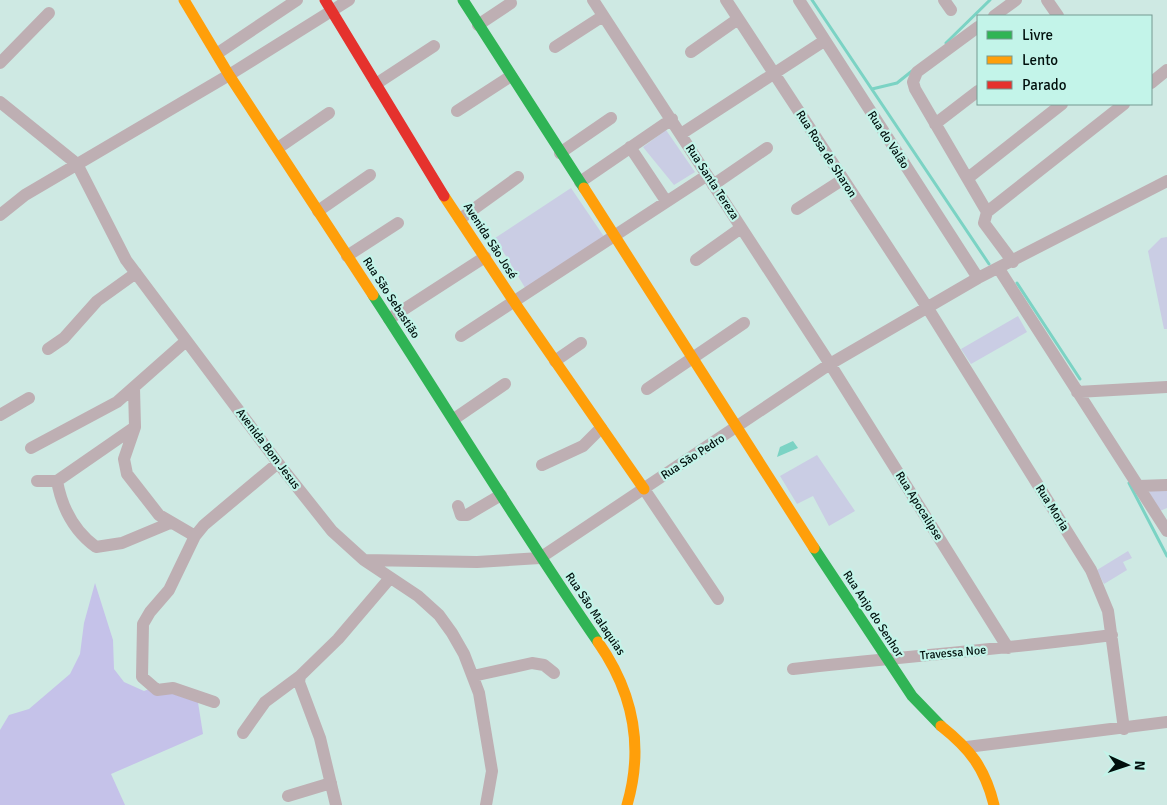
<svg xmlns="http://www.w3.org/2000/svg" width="1167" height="805" viewBox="0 0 1167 805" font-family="Signika,sans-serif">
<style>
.green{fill:#cacde4}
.forest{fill:#c5c2e9}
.water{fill:#7bd3c4}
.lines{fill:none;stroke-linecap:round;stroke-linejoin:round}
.stream{stroke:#7bd3c4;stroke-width:3}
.street{stroke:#beafb3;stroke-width:12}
.fast{stroke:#30b455;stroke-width:11}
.slow{stroke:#ff9f0a;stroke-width:11}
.jam{stroke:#e5322d;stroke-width:11}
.labels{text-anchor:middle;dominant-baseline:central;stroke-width:4.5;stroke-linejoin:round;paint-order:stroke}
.street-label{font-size:12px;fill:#01100d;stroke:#c3f4e9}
</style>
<rect width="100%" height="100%" fill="#cee9e3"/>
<path class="green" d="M666 130 695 172 674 185 643 147Z
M571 188 607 241 527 291 495 238Z
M1167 237V329H1164L1148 251 1161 238Z
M1018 316 1027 332 971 364 961 349Z
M817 455 855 511 829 526 813 496 797 504 780 476Z
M1151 487H1167V508L1160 511 1149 493Z
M1128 551 1132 558 1123 562 1127 570 1104 584 1097 570Z"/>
<path class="forest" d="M95 583 113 640 114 669 124 682 144 691 163 684 197 696 203 734 111 774 125 805H0V730L9 715 29 709 70 674 80 654 84 623Z"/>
<path class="water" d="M793 441 798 448 777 457 780 447Z"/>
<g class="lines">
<path class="stream" d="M812 0 989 264
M946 43 990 0
M872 89 897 83 912 71
M1017 283 1080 379
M1129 483 1167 556"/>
<path class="street" d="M593 0 830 364 1008 648
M726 0 927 307 1091 570 1108 611 1124 729
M799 0 978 278
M944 0 951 10
M1047 0 1058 16
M994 16 1016 0
M478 25 511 3
M978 27 917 72 913 82 915 89 987 212
M555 47 603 16
M691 52 738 19
M218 53 297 0
M0 63 49 13
M1151 83 1167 70
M376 84 434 46
M0 102 77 164 126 260 278 463 332 531 364 560 418 596 439 615 452 633 464 654 479 693 492 771 486 805
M457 111 511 76
M935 124 978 91
M681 134 824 41
M630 147 666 201
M278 148 329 113
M560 153 611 118
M968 178 1062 104
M580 182 672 119
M713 185 767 148
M797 209 842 180
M318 211 370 175
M0 215 25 195 229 75 349 0
M460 219 518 177
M347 256 398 223
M696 260 741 228
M1013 262 984 223 987 212 1124 104
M999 269 1167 531
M389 319 485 257
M461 336 706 176
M48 349 64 338 97 301 136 273
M555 361 581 343
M134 388 135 427 124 459 127 474 159 515 195 536
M647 389 744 323
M1077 392 1167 387
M0 415 29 398
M454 419 505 384
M31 448 117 402 186 341
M542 465 583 446 601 428
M37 481H57L135 427
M57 481C62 508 74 531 96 547L122 543 170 523
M1139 486 1167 485
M644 489 718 599
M458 506 461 515H467L501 495
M364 560 477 562 540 558 830 364 978 278 1167 181
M793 669C899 657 1006 649 1112 635
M473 676 532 663 544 665 554 673
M214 702 173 688 157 690 142 677 143 624 150 612 169 590 195 536 204 525 278 463
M243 733 265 702 300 676
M967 747 1167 722
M288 796 331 783
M336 805 320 738 299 682 300 676 338 639 390 578"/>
<path class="fast" d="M463 0 584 188
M373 295C448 410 520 529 598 642
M814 548 912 696 941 726"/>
<path class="slow" d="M184 0 229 75 373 295
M584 188 814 548
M444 196 519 309 644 489
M598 642C633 692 644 747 627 805
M941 726C970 749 985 768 994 805"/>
<path class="jam" d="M325 0 444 196"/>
</g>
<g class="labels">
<g class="street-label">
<text transform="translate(888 140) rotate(57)">Rua do Valão</text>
<text transform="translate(826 154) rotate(57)">Rua Rosa de Sharon</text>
<text transform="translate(712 182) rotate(57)">Rua Santa Tereza</text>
<text transform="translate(490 241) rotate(57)">Avenida São José</text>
<text transform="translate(391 298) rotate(57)">Rua São Sebastião</text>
<text transform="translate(268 449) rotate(53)">Avenida Bom Jesus</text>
<text transform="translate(693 457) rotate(-33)">Rua São Pedro</text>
<text transform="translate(919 506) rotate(58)">Rua Apocalipse</text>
<text transform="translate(1052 508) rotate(58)">Rua Moria</text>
<text transform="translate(595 614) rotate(56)">Rua São Malaquias</text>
<text transform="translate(873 614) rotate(57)">Rua Anjo do Senhor</text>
<text transform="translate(953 653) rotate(-5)">Travessa Noe</text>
</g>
</g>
<rect x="977" y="15" width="175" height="90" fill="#c3f4e9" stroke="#759991"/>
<rect x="987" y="31" width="25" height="8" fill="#30b455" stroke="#759991"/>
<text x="1022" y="40" font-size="15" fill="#01100d">Livre</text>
<rect x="987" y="56" width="25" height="8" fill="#ff9f0a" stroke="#759991"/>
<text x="1022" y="65" font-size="15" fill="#01100d">Lento</text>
<rect x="987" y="81" width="25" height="8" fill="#e5322d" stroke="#759991"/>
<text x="1022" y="90" font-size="15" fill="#01100d">Parado</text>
<g transform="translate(1127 765) rotate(93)" stroke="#c3f4e9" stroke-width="4" paint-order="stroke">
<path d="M0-4L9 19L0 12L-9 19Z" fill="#01100d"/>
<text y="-8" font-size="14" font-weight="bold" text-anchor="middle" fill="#01100d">N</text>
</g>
</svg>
